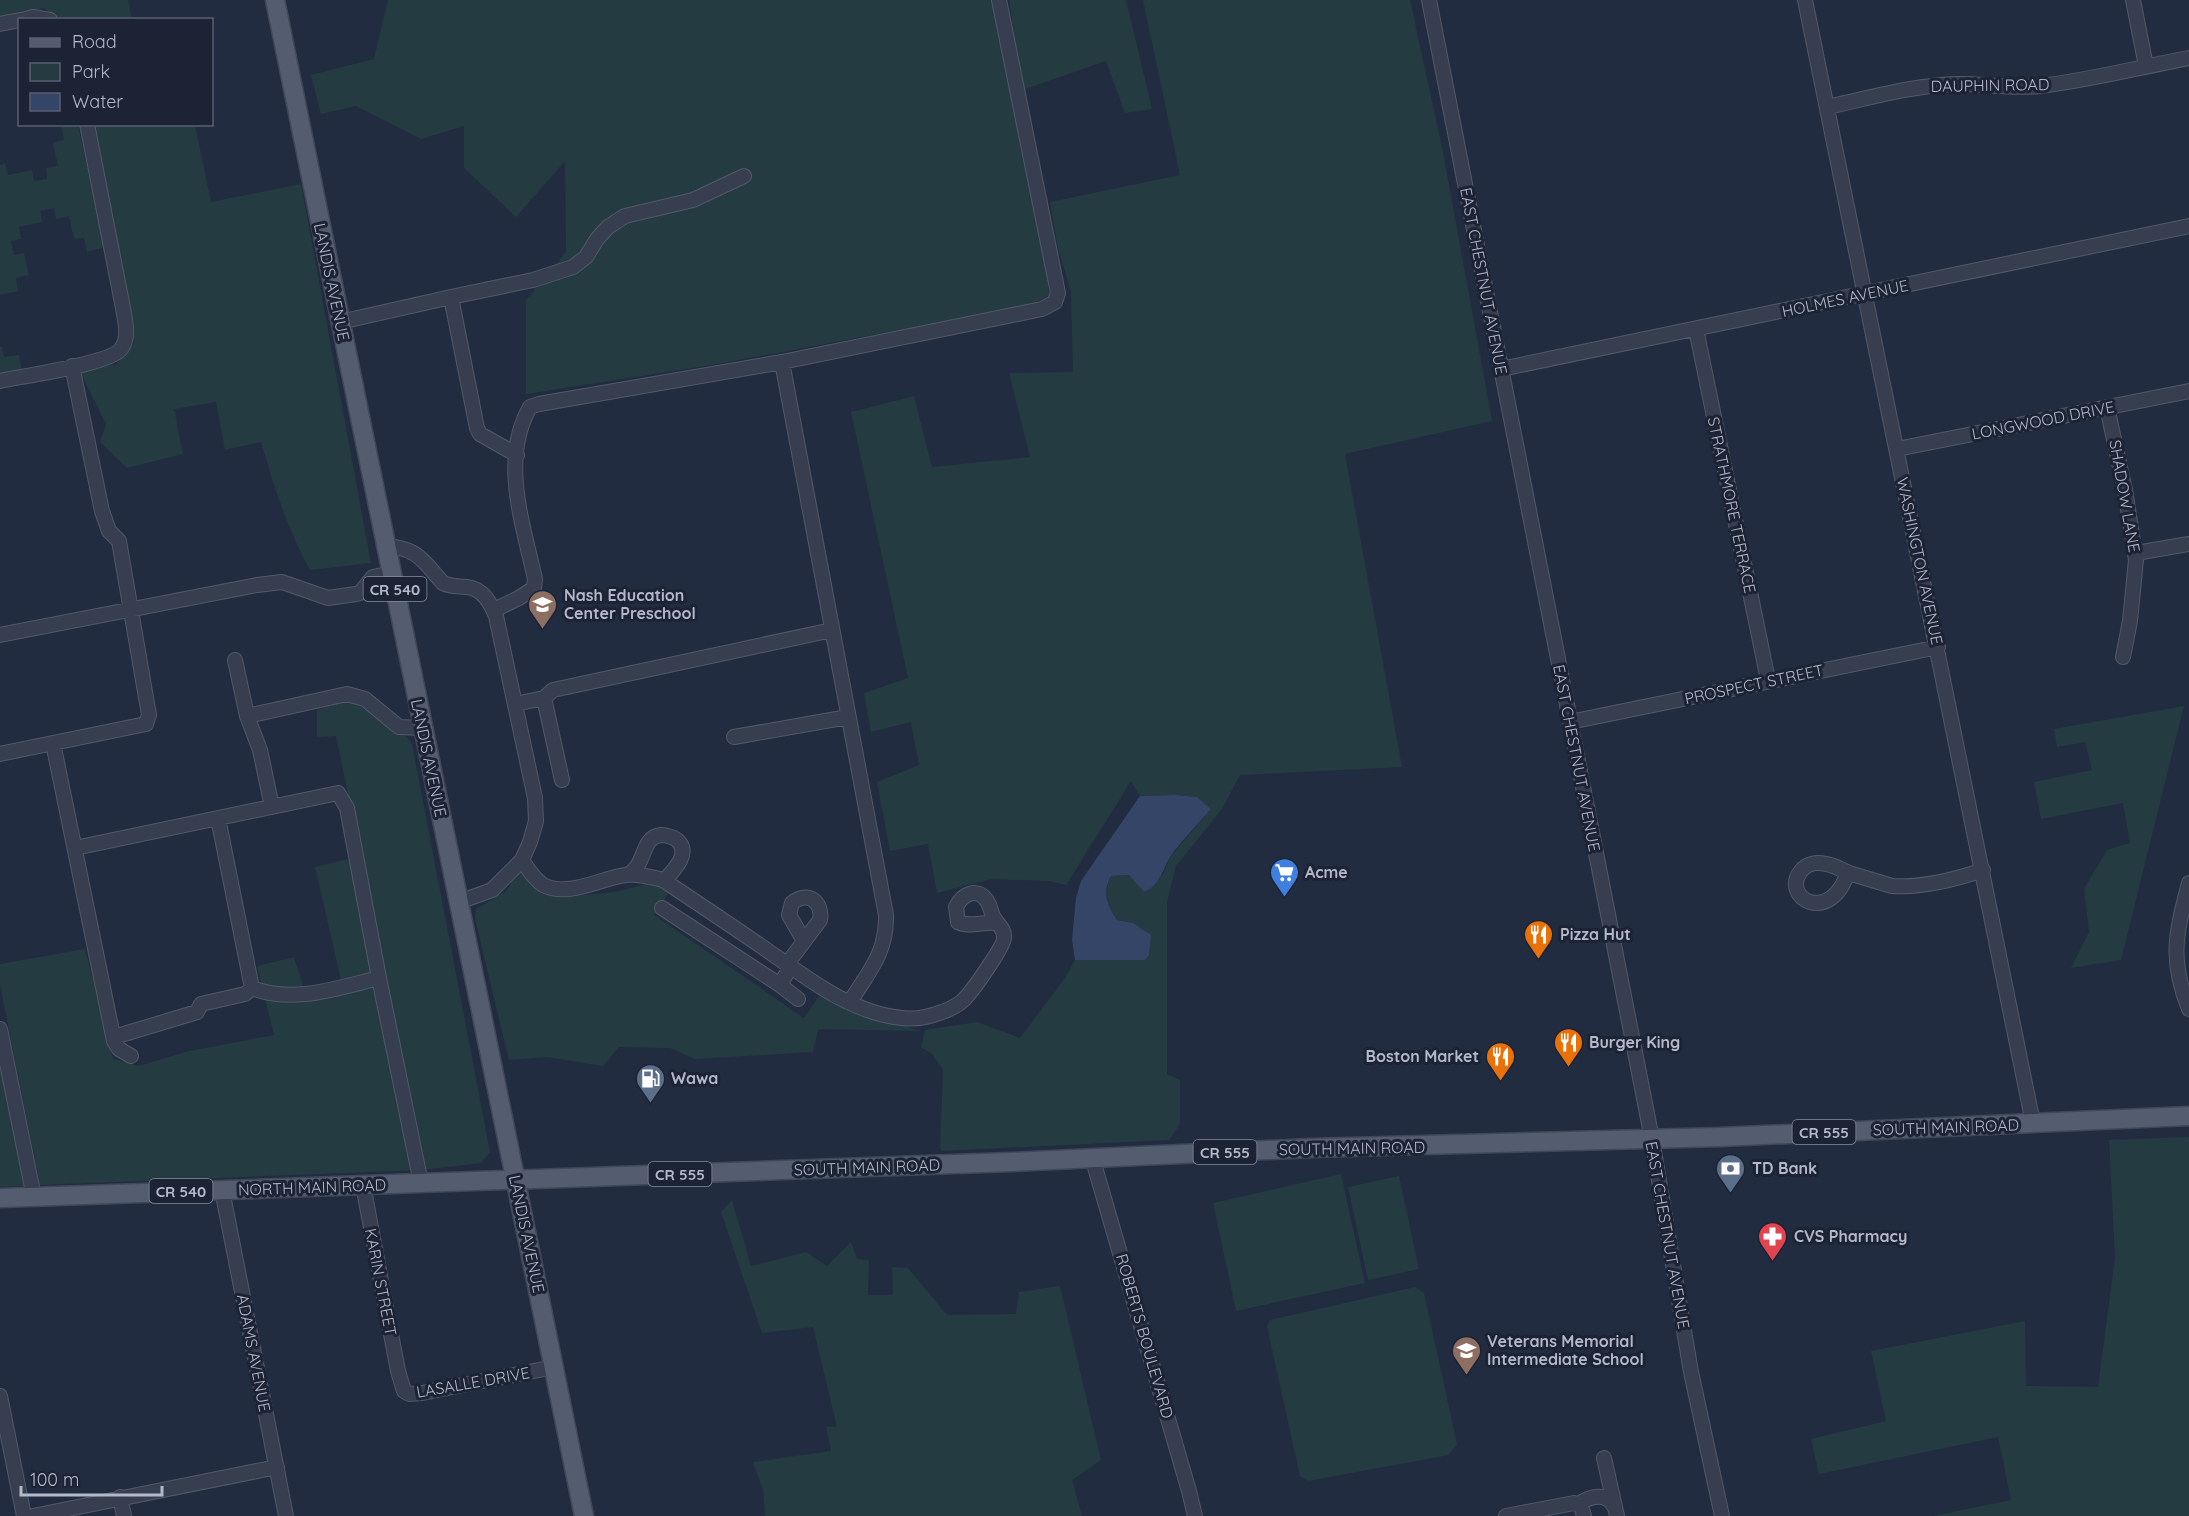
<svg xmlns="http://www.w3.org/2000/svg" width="2189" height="1516" viewBox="0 0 2189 1516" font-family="Quicksand,sans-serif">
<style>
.green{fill:#243b41}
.water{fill:#354568}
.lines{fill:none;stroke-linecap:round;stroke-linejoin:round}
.minor-casing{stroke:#52596a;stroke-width:16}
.major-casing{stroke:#404758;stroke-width:21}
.minor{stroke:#373e4f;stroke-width:14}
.major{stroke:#545d70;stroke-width:18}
.labels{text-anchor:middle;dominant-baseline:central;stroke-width:6;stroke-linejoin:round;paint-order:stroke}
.shield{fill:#1c2334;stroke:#868c9d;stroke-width:1.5}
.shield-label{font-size:15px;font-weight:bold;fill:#b3b9ca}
.street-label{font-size:16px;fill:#b3b9ca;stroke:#1c2334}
.poi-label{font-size:16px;font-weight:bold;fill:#b3b9ca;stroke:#1c2334;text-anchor:start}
</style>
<rect width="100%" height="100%" fill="#222c40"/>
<path class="green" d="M0 0H128L132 19H58L44 8 0 17Z
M388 0H993L1047 273 1049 295 1032 305 718 364 526 394V300L566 252 565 161 516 217 464 168V126L421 139 356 106 321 114 311 75 374 59Z
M1009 0H1126L1152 109 1125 113 1106 61 1022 90Z
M1143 0H1410L1443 152 1492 421 1345 454 1402 767 1240 775 1222 809 1176 866 1167 902V1074L1180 1080V1124L1169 1140 942 1151 940 1148 943 1070 932 1054 921 1047 925 1030 977 1022 1020 1038 1065 978 1075 960H1145L1133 923 1117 920C1107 904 1103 893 1111 876L1129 875 1144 892 1163 874 1171 856 1211 809 1197 797 1175 795 1140 796 1131 781 1066 885 1049 881 991 879 937 893 928 844 890 851 877 782 919 765 911 722 871 732 864 693 908 678 851 412 914 396 932 467 1030 457 1009 373 1073 372 1071 291 1058 249 1050 202 1180 175Z
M65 125H78L105 247 87 252 84 238 74 239 69 216 56 219 54 208 40 211 42 222 19 227 21 239 11 241 14 255 24 253 29 275 16 278 18 291 0 295V165L5 163 8 175 32 170 34 181 47 179 46 168 58 166 53 143 64 140 61 126Z
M89 125H195L211 202 301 184 371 563 310 570C288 530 274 487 261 442L225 450 216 402 174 409 183 454 127 468 100 442 106 424 80 372 117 364 134 343Z
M0 347H2L4 357 19 355 22 371 0 375Z
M354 698 404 734 412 744 490 1152 481 1163 422 1170 40 1185 0 985V964L85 949 113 1059 139 1066 189 1051 274 1035 257 966 294 957 308 1001 344 993 315 867 361 856 336 736 317 737V710Z
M2184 706 2121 960 2071 968 2089 932 2084 889 2107 850 2130 843 2123 803 2041 819 2034 782 2092 770 2085 742 2057 747 2054 729Z
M525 872 561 897 615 892 654 882 671 889 654 915 804 1018 822 992 865 1015 921 1031 818 1029 813 1052 695 1059 670 1048 619 1047 603 1066 547 1057 509 1060 475 919 476 909 506 891 518 873Z
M0 1069 25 1186 0 1187Z
M2189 1137V1516H1933L2011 1500 1998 1437 1819 1474 1811 1439 1886 1421 1871 1351 2025 1321 2026 1386 2098 1387 2115 1258 2109 1140Z
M1341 1174 1365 1283 1236 1311 1213 1203Z
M1399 1176 1419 1269 1368 1280 1348 1187Z
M732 1200 751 1266 806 1252 827 1266 851 1242 857 1259 869 1260 868 1295H893L892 1267 908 1268 947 1315 1016 1314 1019 1292 1060 1286 1101 1460 1072 1480 1082 1516H765L763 1490 753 1462 831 1451 826 1427H837L813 1327 762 1333 721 1212Z
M1415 1287 1424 1293 1457 1444 1449 1455 1308 1481 1300 1476 1267 1326 1270 1320Z"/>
<path class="water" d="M1175 795 1197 797 1211 809C1198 824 1184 838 1172 854 1163 867 1161 885 1144 892L1129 875 1111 876C1102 893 1107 904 1117 920L1133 923 1151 935 1149 955 1145 960H1075L1072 940 1076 898 1081 881 1140 796Z"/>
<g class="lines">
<defs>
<path id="minor" d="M1429 0 1652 1139 1691 1372 1722 1516
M1805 0 2033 1123
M2133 0 2146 66
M23 20 33 17 50 20
M0 24 20 20
M1827 107C1870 98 1914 85 1958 84 1985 84 2013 89 2040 86 2091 80 2140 67 2189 58
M451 297 533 280 573 267 586 257 597 239 608 227 625 216 693 200 744 176
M340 322 451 297 477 428 480 434 517 455
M1696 329 1768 680
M782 362 886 915C887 953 869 971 850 1002
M1501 369 2189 226
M0 381C23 376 110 364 121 349 130 337 125 321 123 308L87 124
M2107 407 2125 490 2136 560 2130 621 2123 657
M1897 449 2189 391
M386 546C418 548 423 561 443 583 451 587 458 586 467 587 483 589 490 602 496 616L535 798 536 821 530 842 522 860 492 890 459 902
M2136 553 2189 544
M494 610 519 598 534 588 535 579C523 524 500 459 530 407L539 404 782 362 1042 309 1055 302 1058 293 999 0
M0 635 257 585 282 582 328 598 356 594 360 593 373 577 392 573
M235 660 247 716 347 694 365 699 399 727 423 728
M544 698 553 690 832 630
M515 704 544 698 562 780
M247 716 260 750 272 807
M1570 722 1938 647
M734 737 848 717
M53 743 114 1041 119 1049 131 1056
M0 754 146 724 149 715 119 541 109 531 102 511 72 366
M218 818 252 988
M75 848 338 793 347 808 379 978C337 988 294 1004 252 988L245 994 201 1004 197 1012 114 1037
M522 860C528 869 534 879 543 885 568 898 601 878 626 875 639 874 651 877 663 880 696 902 729 924 761 946 803 975 849 1013 902 1018 916 1020 929 1017 942 1012 951 1009 962 1003 968 995 975 987 1004 946 1004 938 1005 929 998 925 994 918 991 913 991 907 987 901 978 887 963 893 956 907L958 922C970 928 983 921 997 923
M1848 872C1830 927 1780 897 1801 871 1807 863 1817 862 1826 864 1835 865 1843 871 1852 874 1865 878 1879 882 1892 886 1923 888 1954 880 1983 870
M627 875C647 866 640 837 661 835 666 835 674 837 678 841 691 854 673 871 664 881
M2189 883C2176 933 2169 959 2189 1009
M662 908 780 985
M787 964 820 920C823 902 808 890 792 903L789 915 804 941
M791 966 780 985 798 999
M379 978 421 1183
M0 1029 34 1197
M1092 1157 1189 1491 1195 1516
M363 1185 398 1371 404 1391 409 1394 422 1393 554 1367
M222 1190 286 1516
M0 1396 24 1516
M1604 1458 1617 1516
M120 1497 124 1516
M1579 1504C1590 1496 1606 1492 1614 1506
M33 1516 277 1467
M1506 1516 1574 1503 1581 1506 1584 1516"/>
<path id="major" d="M275 0 584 1516
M0 1198 1011 1162 1312 1148 1721 1137 2189 1116"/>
</defs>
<use href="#minor" class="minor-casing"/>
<use href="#major" class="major-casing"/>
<use href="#minor" class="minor"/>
<use href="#major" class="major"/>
</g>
<defs>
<symbol id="school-pin" viewBox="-11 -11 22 30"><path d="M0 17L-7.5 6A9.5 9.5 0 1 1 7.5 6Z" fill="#8d6e63" stroke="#1c2334"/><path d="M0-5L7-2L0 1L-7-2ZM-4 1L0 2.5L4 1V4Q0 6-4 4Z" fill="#fff"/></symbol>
<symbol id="supermarket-pin" viewBox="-11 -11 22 30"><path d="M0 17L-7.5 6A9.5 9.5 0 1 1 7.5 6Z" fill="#3f7fe0" stroke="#1c2334"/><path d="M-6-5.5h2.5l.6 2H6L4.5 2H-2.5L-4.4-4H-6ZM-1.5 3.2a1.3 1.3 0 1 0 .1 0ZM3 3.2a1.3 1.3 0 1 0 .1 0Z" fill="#fff"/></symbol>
<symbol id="restaurant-pin" viewBox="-11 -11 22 30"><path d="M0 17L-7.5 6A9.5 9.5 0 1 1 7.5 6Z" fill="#e8710a" stroke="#1c2334"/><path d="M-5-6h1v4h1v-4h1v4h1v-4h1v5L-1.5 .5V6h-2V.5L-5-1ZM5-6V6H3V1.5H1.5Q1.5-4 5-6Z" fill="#fff"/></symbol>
<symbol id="fuel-pin" viewBox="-11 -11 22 30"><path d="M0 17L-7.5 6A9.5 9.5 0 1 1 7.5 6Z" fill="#5c6f8a" stroke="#1c2334"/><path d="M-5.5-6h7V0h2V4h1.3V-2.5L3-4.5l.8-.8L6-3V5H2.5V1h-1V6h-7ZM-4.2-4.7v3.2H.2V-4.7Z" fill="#fff"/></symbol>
<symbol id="bank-pin" viewBox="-11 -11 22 30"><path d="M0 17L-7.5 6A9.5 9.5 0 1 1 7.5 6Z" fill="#5c6f8a" stroke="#1c2334"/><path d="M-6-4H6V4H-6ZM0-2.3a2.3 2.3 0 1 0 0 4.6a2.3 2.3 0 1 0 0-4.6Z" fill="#fff"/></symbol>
<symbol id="pharmacy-pin" viewBox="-11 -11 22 30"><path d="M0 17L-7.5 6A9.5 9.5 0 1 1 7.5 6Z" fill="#e0444e" stroke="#1c2334"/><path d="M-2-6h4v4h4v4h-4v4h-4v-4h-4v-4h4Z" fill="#fff"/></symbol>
</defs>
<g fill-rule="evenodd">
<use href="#school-pin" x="526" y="588" width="33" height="45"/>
<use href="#supermarket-pin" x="1268" y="856" width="33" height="45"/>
<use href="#restaurant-pin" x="1522" y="918" width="33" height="45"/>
<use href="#restaurant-pin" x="1552" y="1026" width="33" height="45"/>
<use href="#restaurant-pin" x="1484" y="1040" width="33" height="45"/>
<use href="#fuel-pin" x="634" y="1062" width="33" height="45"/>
<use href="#bank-pin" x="1714" y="1152" width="33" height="45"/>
<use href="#pharmacy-pin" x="1756" y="1220" width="33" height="45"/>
<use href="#school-pin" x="1450" y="1334" width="33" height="45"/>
</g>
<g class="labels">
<g class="shield">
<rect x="363.5" y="577" width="63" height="24" rx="4.5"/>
<rect x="1792.5" y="1120" width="63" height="24" rx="4.5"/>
<rect x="1193.5" y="1140" width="63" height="24" rx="4.5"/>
<rect x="648.5" y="1162" width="63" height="24" rx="4.5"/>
<rect x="149.5" y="1179" width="63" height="24" rx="4.5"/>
</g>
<g class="shield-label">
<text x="395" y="589">CR 540</text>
<text x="1824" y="1132">CR 555</text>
<text x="1225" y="1152">CR 555</text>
<text x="680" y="1174">CR 555</text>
<text x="181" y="1191">CR 540</text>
</g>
<g class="street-label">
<text transform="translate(1990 85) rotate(-1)">DAUPHIN ROAD</text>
<text transform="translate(1484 281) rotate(79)">EAST CHESTNUT AVENUE</text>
<text transform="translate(332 282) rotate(78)">LANDIS AVENUE</text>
<text transform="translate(1845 298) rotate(-12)">HOLMES AVENUE</text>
<text transform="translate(2043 420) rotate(-11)">LONGWOOD DRIVE</text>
<text transform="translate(2125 496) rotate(80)">SHADOW LANE</text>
<text transform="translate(1732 505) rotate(78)">STRATHMORE TERRACE</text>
<text transform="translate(1920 561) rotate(78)">WASHINGTON AVENUE</text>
<text transform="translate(1754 684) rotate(-12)">PROSPECT STREET</text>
<text transform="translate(429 758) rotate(78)">LANDIS AVENUE</text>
<text transform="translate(1577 758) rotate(79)">EAST CHESTNUT AVENUE</text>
<text transform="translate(1946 1127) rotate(-2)">SOUTH MAIN ROAD</text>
<text transform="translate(1352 1148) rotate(-1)">SOUTH MAIN ROAD</text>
<text transform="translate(867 1167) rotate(-2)">SOUTH MAIN ROAD</text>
<text transform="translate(312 1187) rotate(-2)">NORTH MAIN ROAD</text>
<text transform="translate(527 1234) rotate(78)">LANDIS AVENUE</text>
<text transform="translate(1668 1235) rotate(80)">EAST CHESTNUT AVENUE</text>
<text transform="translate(381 1282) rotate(79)">KARIN STREET</text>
<text transform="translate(1145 1336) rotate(74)">ROBERTS BOULEVARD</text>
<text transform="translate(254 1353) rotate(79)">ADAMS AVENUE</text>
<text transform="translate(473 1382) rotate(-10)">LASALLE DRIVE</text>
</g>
<g class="poi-label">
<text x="564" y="595">Nash Education<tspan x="564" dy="18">Center Preschool</tspan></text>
<text x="1305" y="872">Acme</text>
<text x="1560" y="934">Pizza Hut</text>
<text x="1589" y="1042">Burger King</text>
<text x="1479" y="1056" text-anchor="end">Boston Market</text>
<text x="671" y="1078">Wawa</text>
<text x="1752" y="1168">TD Bank</text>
<text x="1794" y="1236">CVS Pharmacy</text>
<text x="1487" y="1341">Veterans Memorial<tspan x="1487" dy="18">Intermediate School</tspan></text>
</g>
</g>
<rect x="18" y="18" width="195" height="108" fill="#1c2334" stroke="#585f70" stroke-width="1.5"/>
<rect x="30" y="38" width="30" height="9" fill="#545d70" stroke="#585f70" stroke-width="1.5"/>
<text x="72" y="48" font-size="18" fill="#b3b9ca">Road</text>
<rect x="30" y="63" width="30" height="18" fill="#243b41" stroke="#585f70" stroke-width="1.5"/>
<text x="72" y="78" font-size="18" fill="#b3b9ca">Park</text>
<rect x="30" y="93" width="30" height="18" fill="#354568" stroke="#585f70" stroke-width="1.5"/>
<text x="72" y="108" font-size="18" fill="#b3b9ca">Water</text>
<path d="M21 1486v9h141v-9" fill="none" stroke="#b3b9ca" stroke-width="3"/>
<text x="30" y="1486" font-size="18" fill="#b3b9ca" stroke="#1c2334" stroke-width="4.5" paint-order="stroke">100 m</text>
</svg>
